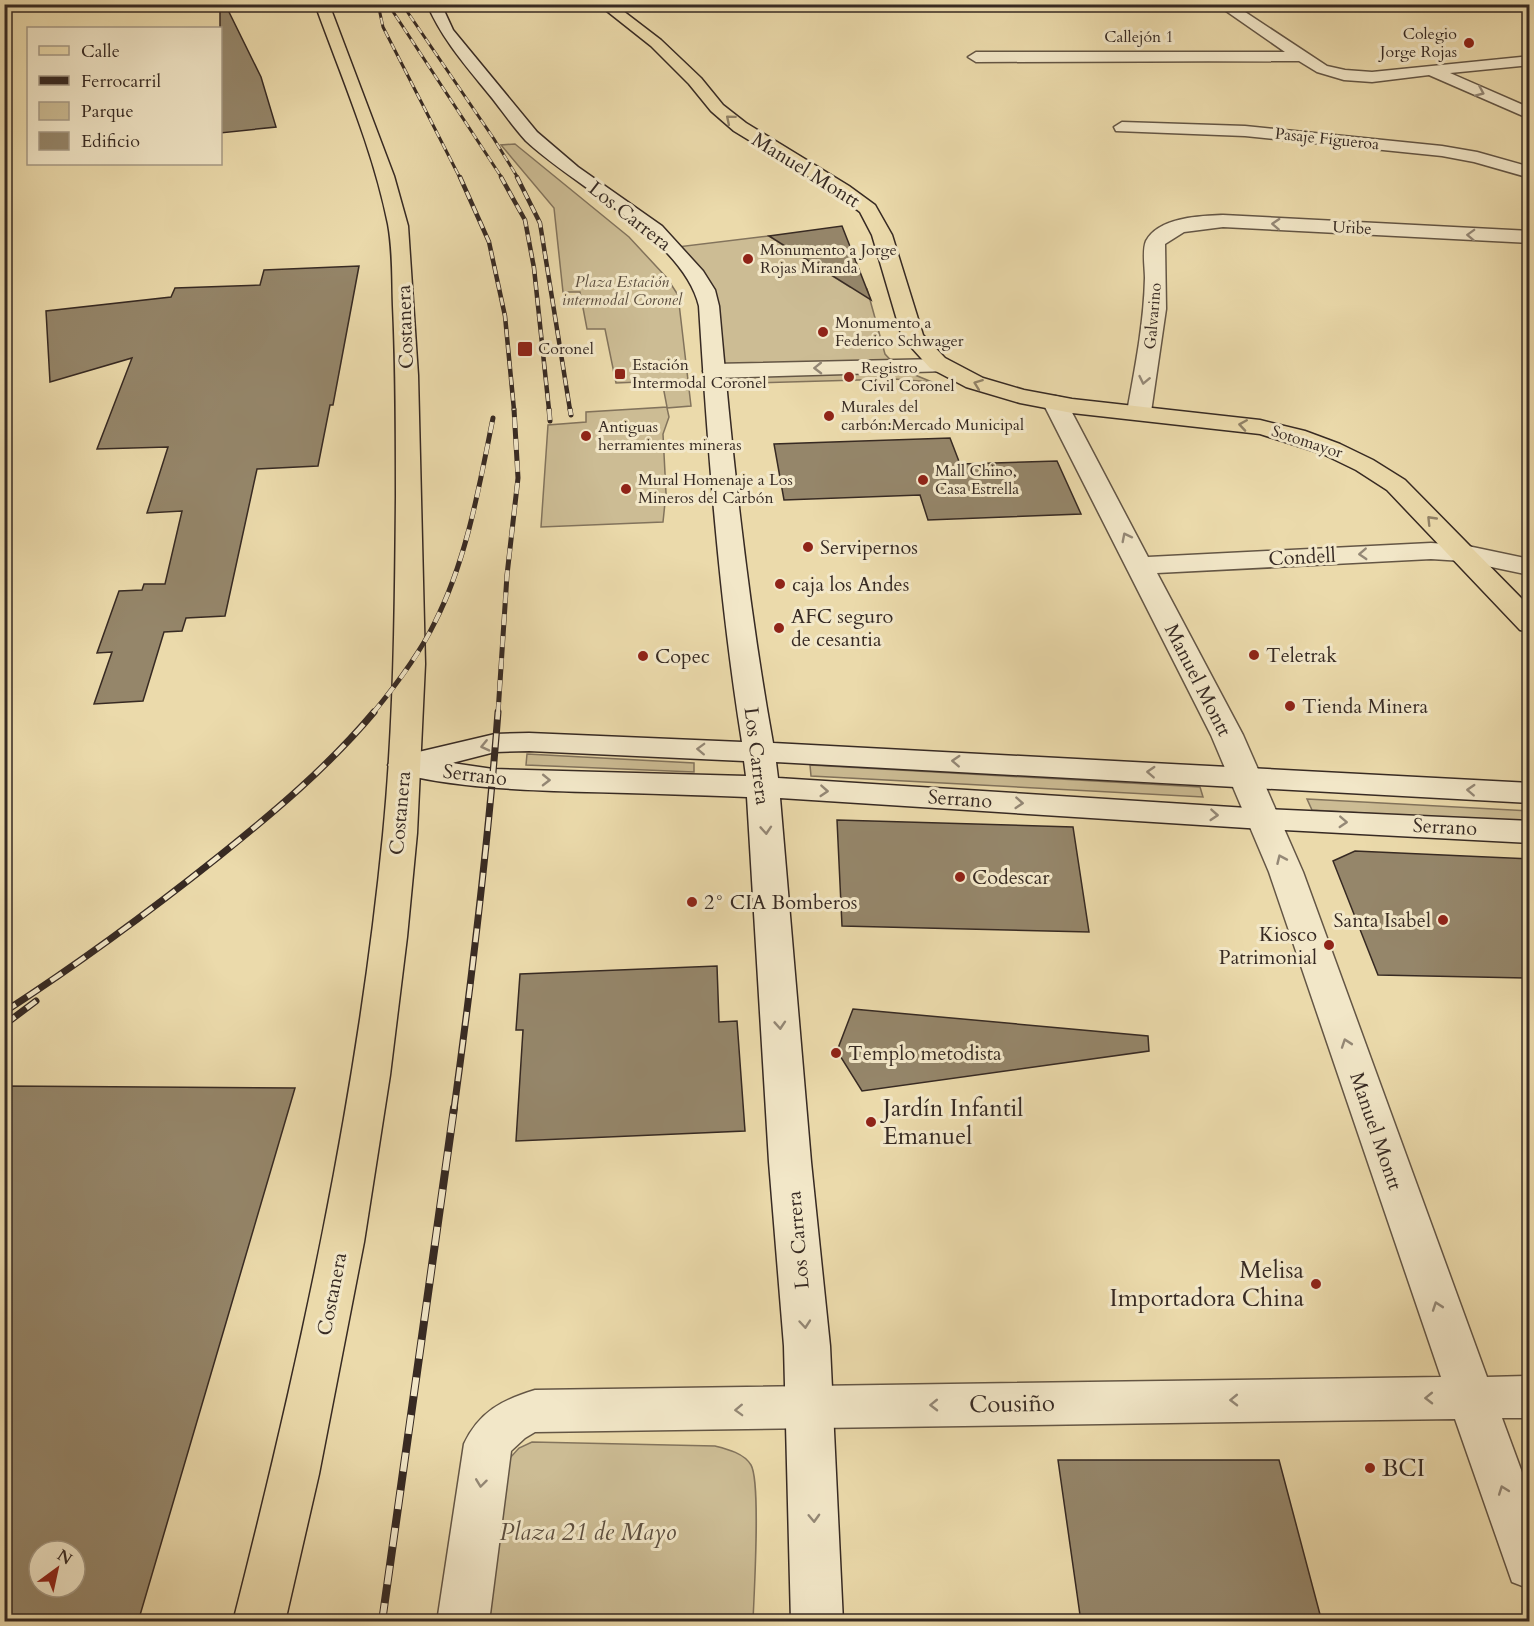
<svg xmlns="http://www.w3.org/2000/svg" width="1534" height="1626" viewBox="0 0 1534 1626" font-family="Cardo,serif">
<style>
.green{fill:#ccbc94;stroke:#82735c;stroke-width:1.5}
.building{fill:#95866a;stroke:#372a23;stroke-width:1.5;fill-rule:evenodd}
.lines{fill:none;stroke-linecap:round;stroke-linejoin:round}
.street-casing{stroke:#645645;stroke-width:3}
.secondary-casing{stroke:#372a23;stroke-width:3}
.primary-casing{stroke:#372a23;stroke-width:3}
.street{fill:#f2e7c8;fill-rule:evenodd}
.secondary{fill:#f2e7c8;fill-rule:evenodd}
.primary{fill:#ebdaab;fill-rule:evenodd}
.rail-far4-casing{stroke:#372a23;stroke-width:3}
.rail-far3-casing{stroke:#372a23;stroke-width:4.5}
.rail-far2-casing{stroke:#372a23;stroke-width:5}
.rail-far1-casing{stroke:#372a23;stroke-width:7}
.rail-casing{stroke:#372a23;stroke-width:8}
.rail-far4{stroke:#f2e7c8;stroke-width:2;stroke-dasharray:7;stroke-linecap:butt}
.rail-far3{stroke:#f2e7c8;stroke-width:3;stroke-dasharray:8;stroke-linecap:butt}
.rail-far2{stroke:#f2e7c8;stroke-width:4;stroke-dasharray:11;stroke-linecap:butt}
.rail-far1{stroke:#f2e7c8;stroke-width:4.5;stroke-dasharray:14;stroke-linecap:butt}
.rail{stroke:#f2e7c8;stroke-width:6;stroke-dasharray:19;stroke-linecap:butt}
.oneway{stroke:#948876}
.oneway2{stroke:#918267}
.poi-dot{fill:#8f2418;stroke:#f2e7c8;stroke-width:2}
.labels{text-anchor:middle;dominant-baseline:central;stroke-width:6;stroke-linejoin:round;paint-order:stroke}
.far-poi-label{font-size:16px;fill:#372a23;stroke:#f2e7c8;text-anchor:start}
.far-street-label{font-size:16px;fill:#372a23;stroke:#f2e7c8}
.far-park-label{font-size:16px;font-style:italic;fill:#5c4e3f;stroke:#f2e7c8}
.street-label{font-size:20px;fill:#372a23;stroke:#f2e7c8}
.poi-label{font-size:20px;fill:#372a23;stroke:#f2e7c8;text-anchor:start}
.near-poi-label{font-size:24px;fill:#372a23;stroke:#f2e7c8;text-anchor:start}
.near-street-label{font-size:24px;fill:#372a23;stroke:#f2e7c8}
.near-park-label{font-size:24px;font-style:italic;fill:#5c4e3f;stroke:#f2e7c8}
</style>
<rect width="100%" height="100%" fill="#ebdaab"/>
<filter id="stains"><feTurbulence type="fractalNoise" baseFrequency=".00333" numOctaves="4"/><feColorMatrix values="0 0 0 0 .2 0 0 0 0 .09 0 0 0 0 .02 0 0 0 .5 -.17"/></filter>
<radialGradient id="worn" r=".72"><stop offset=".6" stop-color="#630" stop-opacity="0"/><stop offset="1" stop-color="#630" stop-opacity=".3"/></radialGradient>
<path class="green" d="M515 144 629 237 667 278 678 295 691 406 667 408 669 417 663 434 666 493 663 522 541 527 548 425 586 422V412L667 407 662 381 616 383 605 329H587L580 292H563L554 208 501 145Z
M769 236 850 287 867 289 885 354 898 368 932 382 894 379 723 384 715 291 677 247Z
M527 754 694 763V772L526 765Z
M810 765 1200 787 1203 797 811 776Z
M1307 799 1529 811V823L1312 810Z
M532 1442 715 1446C727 1449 744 1453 751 1465 761 1482 754 1594 753 1621L472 1622 509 1459 519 1448Z"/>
<path class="building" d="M220 4H225L261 77 276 127 220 133Z
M842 226 871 300 769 236Z
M359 266 333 405H330L318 466 257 469 225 616 186 618 182 631 164 632 143 701 94 704 112 652 97 653 119 591 142 590 144 584H165L182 511 147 513 168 447 97 449 132 358 50 382 46 311 171 297 175 288 260 285 264 270Z
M950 438 960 464 1057 461 1081 514 928 520 920 495 784 500 774 444Z
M837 820 1073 827 1089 932 842 926Z
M1355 851 1530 859V978L1378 975 1333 861Z
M717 966 719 1022 737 1021 745 1131 516 1141 523 1030H516L520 974Z
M853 1009 1148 1036 1149 1051 862 1091 837 1051Z
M4 1086 295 1088 138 1622H4ZM39 1551H75V1587H39Z
M1058 1460H1279L1322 1622H1081Z"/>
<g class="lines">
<defs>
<path id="street" d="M1216 4H1233L1327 66 1345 70 1372 72 1530 56V65L1450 73 1530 108V119L1429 75 1372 82 1344 80 1317 72 1299 61 976 62 968 57 976 52H1285Z
M1122 122 1245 126 1442 146 1477 152 1530 167V178L1474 162 1442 156 1245 136 1116 131 1114 127Z
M1223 215 1530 231V243L1223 227 1184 232 1165 244 1166 309 1151 412 1147 417 1139 419 1131 417 1127 412C1135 368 1144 323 1145 278 1145 268 1142 250 1146 241 1159 217 1200 216 1223 215Z
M940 359 948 361 951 366 948 371 714 378 706 376 703 371 706 366 714 364Z
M1055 396 1063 398 1067 403 1148 557 1431 543 1463 545 1530 559V575L1463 561 1431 559 1157 573 1243 735 1303 872 1487 1377 1530 1376V1418H1502L1530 1494V1589L1512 1582 1455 1419 535 1432 525 1438 511 1451 489 1622H437L464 1444C479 1412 502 1400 535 1390L1441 1377 1269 872 1211 735 1043 403 1047 398Z"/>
<path id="secondary" d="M427 4H441L453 30 537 132 578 167 662 226 703 271 715 290 719 306C732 452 747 599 773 743L1530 783V803L776 762 778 778 1263 809 1530 821V843L1263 829 780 798 811 1162 830 1346 843 1622H791L784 1346 769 1162 747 797C694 795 641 793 587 792 522 790 455 788 393 772L388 765 393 758 495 734 529 733 742 742C719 598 708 451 699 306 683 239 576 188 526 141 514 128 503 112 492 98 467 67 443 41 427 4ZM529 751 744 761 746 776 493 769 452 763 495 752Z"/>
<path id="primary" d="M315 4H329L394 176 408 226 418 375 425 664 417 833 407 937 390 1075 364 1242 319 1474 285 1622H233C299 1363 357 1100 383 835 394 722 395 610 396 496 396 433 396 370 393 306 392 279 393 251 388 224 373 149 341 76 315 4Z
M598 4H614L661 40 701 78 723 105 746 123 849 186 875 205 892 235 923 335 945 358 983 378 1024 390 1072 399 1260 420 1305 431 1340 444 1373 460 1405 480 1530 607V632L1520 630 1387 490 1356 470 1323 454 1260 434 1072 413 1020 403 966 387 930 368 902 337 872 235 860 212 837 194 734 131 711 111 689 84 651 46Z"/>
</defs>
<use href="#street" class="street-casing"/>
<use href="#secondary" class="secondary-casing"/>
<use href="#primary" class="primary-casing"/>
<use href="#street" class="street"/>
<use href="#secondary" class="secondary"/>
<use href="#primary" class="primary"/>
<defs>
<path id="rail-far4" d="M378 4 383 27 460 178
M388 4 502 178
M402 4 494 139 518 178"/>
<path id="rail-far3" d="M460 177 489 242 505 316 514 410
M501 177 525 220 534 268 549 410
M517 177 540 223 570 410"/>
<path id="rail-far2" d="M549 409 550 421
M570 409 571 415
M373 713C396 685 419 655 435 622 467 559 479 487 493 418
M498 713 507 575 518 478 514 409"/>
<path id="rail-far1" d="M4 1012C78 964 149 912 218 857 273 813 328 767 374 712
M4 1025 36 1001
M454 1109C472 977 488 845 498 712"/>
<path id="rail" d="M382 1622 454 1108"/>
</defs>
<use href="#rail-far4" class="rail-far4-casing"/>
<use href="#rail-far3" class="rail-far3-casing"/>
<use href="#rail-far2" class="rail-far2-casing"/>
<use href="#rail-far1" class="rail-far1-casing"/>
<use href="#rail" class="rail-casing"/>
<use href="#rail-far4" class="rail-far4"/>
<use href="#rail-far3" class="rail-far3"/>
<use href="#rail-far2" class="rail-far2"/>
<use href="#rail-far1" class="rail-far1"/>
<use href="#rail" class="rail"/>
</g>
<defs><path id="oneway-chevron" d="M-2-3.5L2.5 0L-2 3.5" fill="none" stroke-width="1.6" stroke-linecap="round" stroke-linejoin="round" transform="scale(1.5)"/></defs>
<g class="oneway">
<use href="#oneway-chevron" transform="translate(1480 92) rotate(24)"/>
<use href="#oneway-chevron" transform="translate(1276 224) rotate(-177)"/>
<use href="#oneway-chevron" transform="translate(1471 235) rotate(-178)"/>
<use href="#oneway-chevron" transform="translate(818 368) rotate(179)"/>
<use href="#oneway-chevron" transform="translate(1144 380) rotate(102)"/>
<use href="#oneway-chevron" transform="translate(1126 537) rotate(-117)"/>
<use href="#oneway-chevron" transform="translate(1363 554) rotate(177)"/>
<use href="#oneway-chevron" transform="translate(485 746) rotate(167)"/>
<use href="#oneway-chevron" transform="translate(701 749) rotate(-178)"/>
<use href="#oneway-chevron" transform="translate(956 761) rotate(-177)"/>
<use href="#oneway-chevron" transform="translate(1151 772) rotate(-177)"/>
<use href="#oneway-chevron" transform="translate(546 780) rotate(1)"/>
<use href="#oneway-chevron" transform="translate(1471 790) rotate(-177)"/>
<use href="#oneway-chevron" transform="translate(824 791) rotate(4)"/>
<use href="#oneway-chevron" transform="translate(1019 803) rotate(4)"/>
<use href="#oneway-chevron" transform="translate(1214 815) rotate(4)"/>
<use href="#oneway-chevron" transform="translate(1343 822) rotate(3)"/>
<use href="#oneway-chevron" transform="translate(766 830) rotate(86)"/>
<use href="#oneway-chevron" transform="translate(1281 859) rotate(-114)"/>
<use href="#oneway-chevron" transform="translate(780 1025) rotate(86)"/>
<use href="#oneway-chevron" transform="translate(1346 1043) rotate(-109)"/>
<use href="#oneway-chevron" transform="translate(1437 1306) rotate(-109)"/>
<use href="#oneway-chevron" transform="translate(805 1324) rotate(85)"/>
<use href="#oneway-chevron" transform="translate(1429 1398) rotate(179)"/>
<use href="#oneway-chevron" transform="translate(1234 1400) rotate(179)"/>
<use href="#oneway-chevron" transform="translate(934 1405) rotate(179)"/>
<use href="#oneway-chevron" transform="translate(739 1410) rotate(178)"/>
<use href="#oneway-chevron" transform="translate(481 1483) rotate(97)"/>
<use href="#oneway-chevron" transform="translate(1503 1490) rotate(-110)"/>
<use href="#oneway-chevron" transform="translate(814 1518) rotate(88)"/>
</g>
<g class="oneway2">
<use href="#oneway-chevron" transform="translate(730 119) rotate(-140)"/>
<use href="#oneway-chevron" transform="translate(978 384) rotate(-159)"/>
<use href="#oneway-chevron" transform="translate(1243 425) rotate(-171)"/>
<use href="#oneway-chevron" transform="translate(1431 520) rotate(-134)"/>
</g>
<g class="poi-dot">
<circle cx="1469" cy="43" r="6"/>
<circle cx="748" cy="259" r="6"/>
<circle cx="823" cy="332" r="6"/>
<rect x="517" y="341" width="16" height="16" rx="3"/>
<rect x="614" y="368" width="12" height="12" rx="3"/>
<circle cx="849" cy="377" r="6"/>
<circle cx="829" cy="416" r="6"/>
<circle cx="586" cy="436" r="6"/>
<circle cx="923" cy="480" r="6"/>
<circle cx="626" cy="489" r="6"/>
<circle cx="808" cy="547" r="6"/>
<circle cx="780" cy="584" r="6"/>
<circle cx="779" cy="628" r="6"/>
<circle cx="1254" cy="655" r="6"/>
<circle cx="643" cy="656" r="6"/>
<circle cx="1290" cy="706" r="6"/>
<circle cx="960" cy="877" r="6"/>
<circle cx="692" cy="902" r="6"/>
<circle cx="1443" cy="920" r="6"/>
<circle cx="1329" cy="945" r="6"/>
<circle cx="836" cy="1053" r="6"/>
<circle cx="871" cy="1122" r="6"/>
<circle cx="1316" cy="1284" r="6"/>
<circle cx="1370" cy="1468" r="6"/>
</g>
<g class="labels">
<g class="far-poi-label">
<text x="1457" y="34" text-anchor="end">Colegio<tspan x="1457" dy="18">Jorge Rojas</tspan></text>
<text x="760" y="250">Monumento a Jorge<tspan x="760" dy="18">Rojas Miranda</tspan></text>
<text x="835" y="323">Monumento a<tspan x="835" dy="18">Federico Schwager</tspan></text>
<text x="538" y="349">Coronel</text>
<text x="632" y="365">Estación<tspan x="632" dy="18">Intermodal Coronel</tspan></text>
<text x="861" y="368">Registro<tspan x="861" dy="18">Civil Coronel</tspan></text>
<text x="841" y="407">Murales del<tspan x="841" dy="18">carbón:Mercado Municipal</tspan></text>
<text x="598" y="427">Antiguas<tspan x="598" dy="18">herramientes mineras</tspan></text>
<text x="935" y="471">Mall Chino,<tspan x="935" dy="18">Casa Estrella</tspan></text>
<text x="638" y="480">Mural Homenaje a Los<tspan x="638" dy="18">Mineros del Carbón</tspan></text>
</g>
<g class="far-street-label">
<text x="1139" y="37">Callejón 1</text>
<text transform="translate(1327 139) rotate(6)">Pasaje Figueroa</text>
<text transform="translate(1352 228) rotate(3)">Uribe</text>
<text transform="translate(1153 316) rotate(-85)">Galvarino</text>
<text transform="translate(1307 442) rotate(18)">Sotomayor</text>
</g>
<g class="far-park-label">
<text x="622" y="282">Plaza Estación<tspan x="622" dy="18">intermodal Coronel</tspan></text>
</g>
<g class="street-label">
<text transform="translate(806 170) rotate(32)">Manuel Montt</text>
<text transform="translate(630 216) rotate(38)">Los Carrera</text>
<text transform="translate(405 327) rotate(-92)">Costanera</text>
<text transform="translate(1302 557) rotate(-3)">Condell</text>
<text transform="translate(1198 680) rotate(63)">Manuel Montt</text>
<text transform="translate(757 756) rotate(83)">Los Carrera</text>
<text transform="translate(475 775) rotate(7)">Serrano</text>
<text transform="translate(960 799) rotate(4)">Serrano</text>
<text transform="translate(400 813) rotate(-85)">Costanera</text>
<text transform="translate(1445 827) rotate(3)">Serrano</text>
<text transform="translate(1376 1131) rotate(71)">Manuel Montt</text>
<text transform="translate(798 1240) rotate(-95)">Los Carrera</text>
<text transform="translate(332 1294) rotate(-79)">Costanera</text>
</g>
<g class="poi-label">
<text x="820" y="547">Servipernos</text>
<text x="792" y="584">caja los Andes</text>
<text x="791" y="616">AFC seguro<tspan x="791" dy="23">de cesantia</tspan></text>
<text x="1266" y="655">Teletrak</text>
<text x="655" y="656">Copec</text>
<text x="1302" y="706">Tienda Minera</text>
<text x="972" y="877">Codescar</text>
<text x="704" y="902">2° CIA Bomberos</text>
<text x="1431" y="920" text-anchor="end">Santa Isabel</text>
<text x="1317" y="934" text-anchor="end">Kiosco<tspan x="1317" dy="23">Patrimonial</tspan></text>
<text x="848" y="1053">Templo metodista</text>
</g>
<g class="near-poi-label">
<text x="883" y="1108">Jardín Infantil<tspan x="883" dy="28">Emanuel</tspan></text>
<text x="1304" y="1270" text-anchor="end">Melisa<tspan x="1304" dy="28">Importadora China</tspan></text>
<text x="1382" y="1468">BCI</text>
</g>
<g class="near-street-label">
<text transform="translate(1012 1404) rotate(-1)">Cousiño</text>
</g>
<g class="near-park-label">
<text x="588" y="1532">Plaza 21 de Mayo</text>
</g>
</g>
<rect width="1534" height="1626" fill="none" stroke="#ebdaab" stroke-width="24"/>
<rect x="6" y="6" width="1522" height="1614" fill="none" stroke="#372a23" stroke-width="3"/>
<rect x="12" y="12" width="1510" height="1602" fill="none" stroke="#372a23" stroke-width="1.5"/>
<rect x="27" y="27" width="195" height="138" fill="#f2e7c8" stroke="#a79b86" stroke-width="1.5"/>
<rect x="39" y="46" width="30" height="9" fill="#ebdaab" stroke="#a79b86" stroke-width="1.5"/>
<text x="81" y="57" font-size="18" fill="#372a23">Calle</text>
<rect x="39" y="76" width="30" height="9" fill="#372a23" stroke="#a79b86" stroke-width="1.5"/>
<text x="81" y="87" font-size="18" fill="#372a23">Ferrocarril</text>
<rect x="39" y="102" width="30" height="18" fill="#ccbc94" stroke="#a79b86" stroke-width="1.5"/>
<text x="81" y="117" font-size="18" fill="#372a23">Parque</text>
<rect x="39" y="132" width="30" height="18" fill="#95866a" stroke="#a79b86" stroke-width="1.5"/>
<text x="81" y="147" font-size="18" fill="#372a23">Edificio</text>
<g transform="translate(57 1569) rotate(33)"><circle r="28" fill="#f2e7c8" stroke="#a79b86" stroke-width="1.5"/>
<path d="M0-4.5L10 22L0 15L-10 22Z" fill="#8f2418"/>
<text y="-9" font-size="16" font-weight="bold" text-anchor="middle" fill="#372a23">N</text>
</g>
<rect width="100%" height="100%" filter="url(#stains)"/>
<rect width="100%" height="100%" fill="url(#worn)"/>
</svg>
